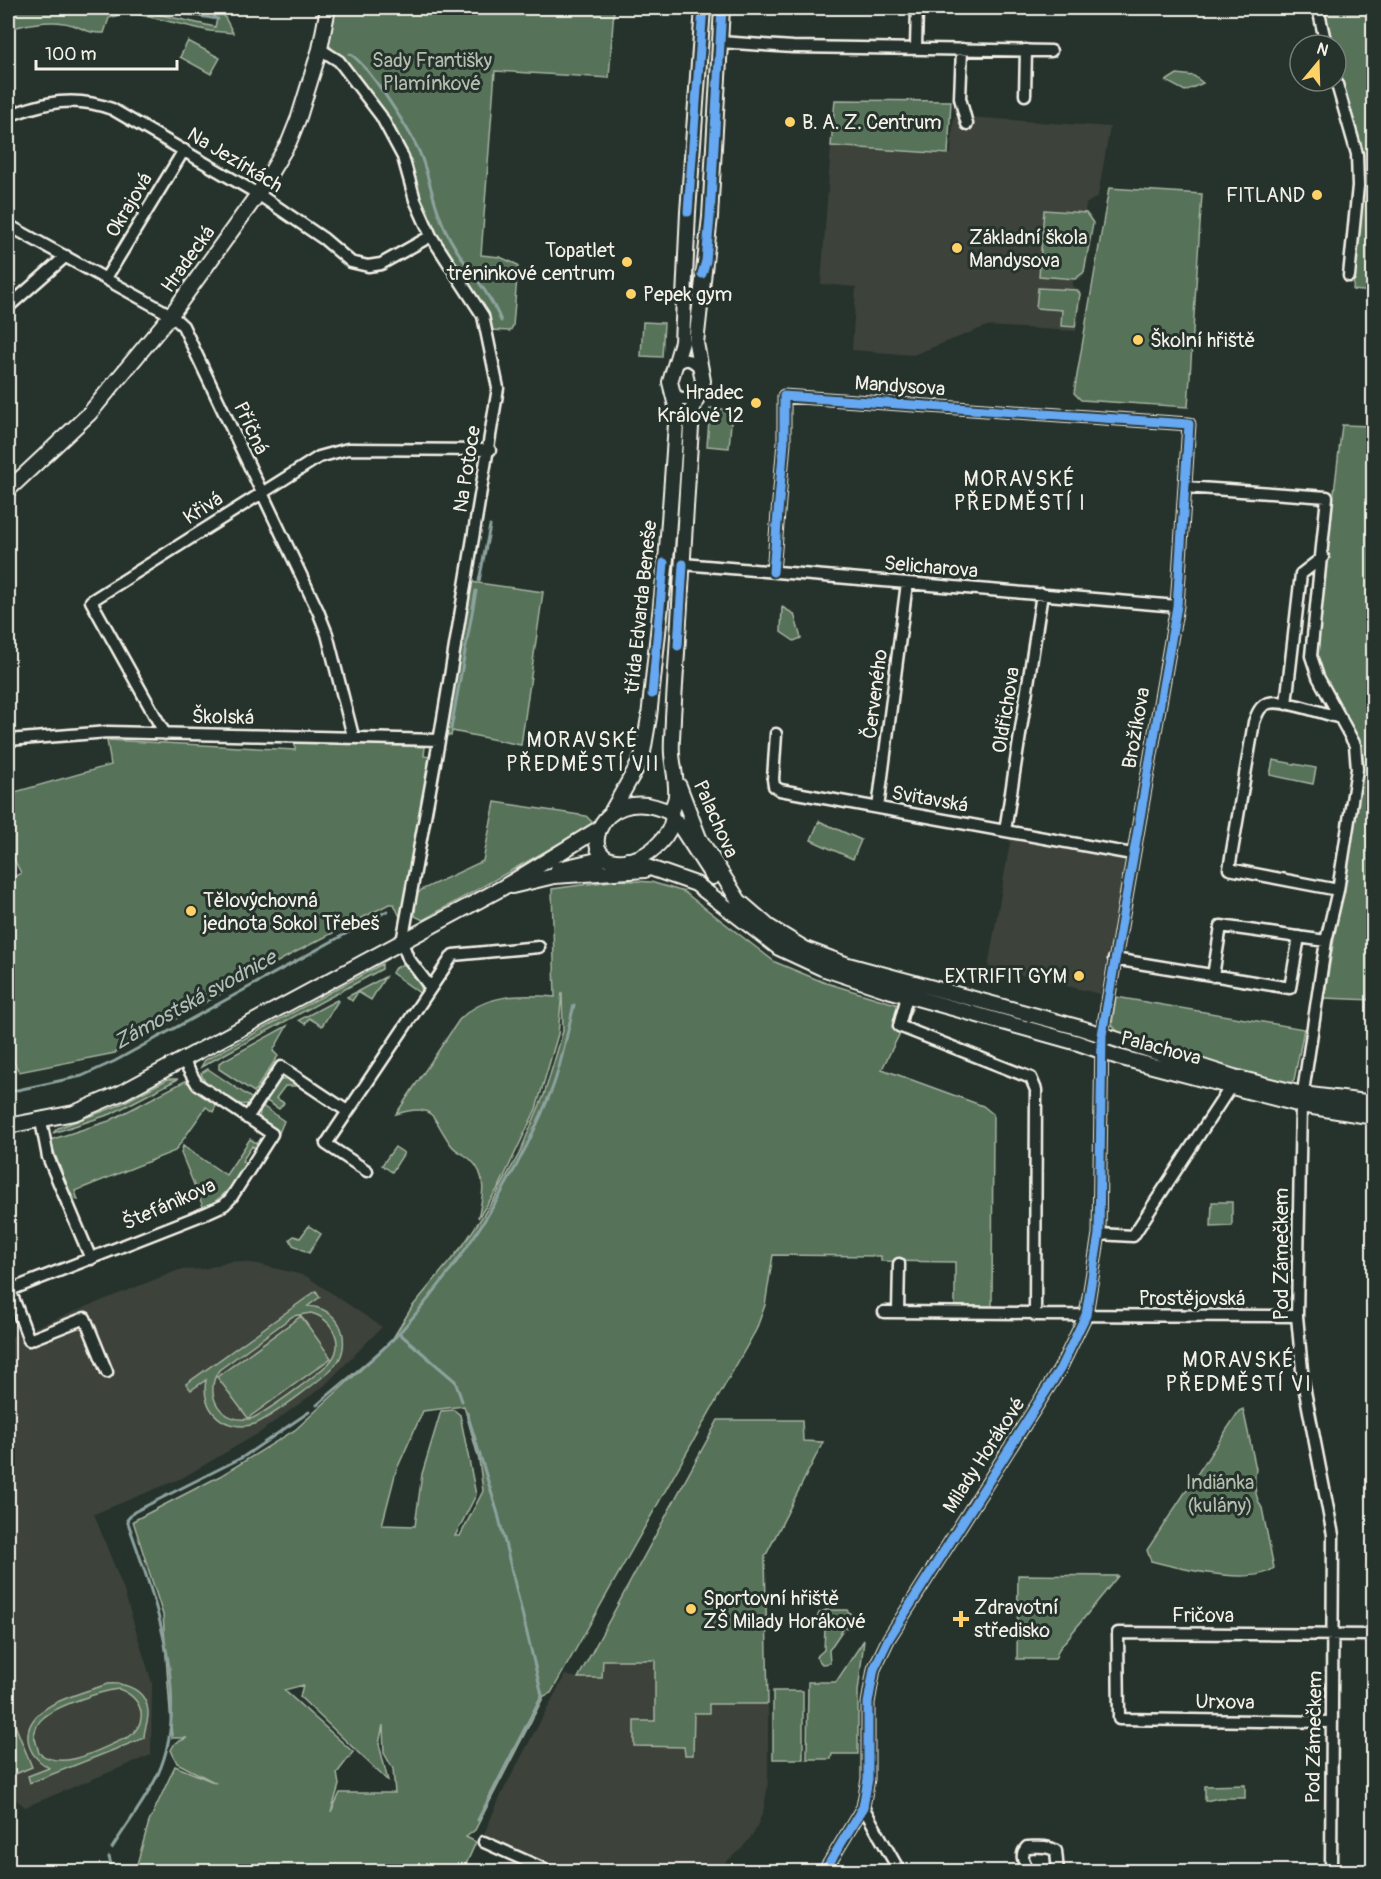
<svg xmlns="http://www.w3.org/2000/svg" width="1381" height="1879" viewBox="0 0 1381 1879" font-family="Pangolin,sans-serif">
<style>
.built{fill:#3c423a}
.green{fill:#567258;stroke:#a5b2a0;stroke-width:1.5;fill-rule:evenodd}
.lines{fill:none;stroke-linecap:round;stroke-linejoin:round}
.stream{stroke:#8da29e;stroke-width:3}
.minor-casing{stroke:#f4f1e8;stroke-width:15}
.tertiary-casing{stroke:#f4f1e8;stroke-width:18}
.minor{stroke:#26332d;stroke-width:10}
.tertiary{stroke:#26332d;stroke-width:14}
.cycleway-casing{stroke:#26332d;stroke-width:13}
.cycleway{stroke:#66a8f1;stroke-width:9}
.poi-dot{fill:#ffd166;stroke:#26332d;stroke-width:2}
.labels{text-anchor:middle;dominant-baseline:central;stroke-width:6;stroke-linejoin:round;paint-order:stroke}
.park-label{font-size:20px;fill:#b5beae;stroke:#26332d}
.poi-label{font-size:20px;fill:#f4f1e8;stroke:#26332d;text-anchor:start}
.street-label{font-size:20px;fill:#f4f1e8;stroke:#26332d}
.neighbourhood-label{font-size:21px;letter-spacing:1.5px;fill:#f4f1e8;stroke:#26332d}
.water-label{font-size:21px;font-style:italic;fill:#b0bdb6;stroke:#26332d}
</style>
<rect width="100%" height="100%" fill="#26332d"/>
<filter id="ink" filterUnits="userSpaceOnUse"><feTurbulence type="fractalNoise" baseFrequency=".0167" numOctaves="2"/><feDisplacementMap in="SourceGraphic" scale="12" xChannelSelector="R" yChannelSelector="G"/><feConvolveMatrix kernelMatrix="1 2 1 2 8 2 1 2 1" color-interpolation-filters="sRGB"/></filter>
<g filter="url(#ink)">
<path class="built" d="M954 116 1110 127 1098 196 1086 204 1085 211 1091 216 1094 225 1085 274 1080 279 1073 280V287L1078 289 1082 294 1076 331 987 326 913 355 852 350 856 287 821 284 831 146 951 154Z
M1011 837 1123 857 1126 863 1100 994 988 967Z
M232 1261 258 1264 306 1276 382 1327 324 1386 259 1433 182 1478 94 1514 123 1588 152 1683 151 1755 25 1807 8 1793V1338L179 1270 204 1269Z
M602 1660H655V1721H634V1746H685V1755H693L694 1713 709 1704H768V1785L763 1812 754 1833 742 1848 715 1871H561L483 1836 502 1793 565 1675 578 1678H602Z"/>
<path class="green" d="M8 8H131L215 27 217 19 205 8H220L233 33 210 31 128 12 109 18 104 33C85 34 80 25 64 23 46 20 25 25 8 29Z
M336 8H614L609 78 495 71 481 255 500 257 518 265 513 326 510 331 490 330 436 237 380 107 329 45Z
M1324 8H1373V292L1353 290 1363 166 1336 57V45H1333Z
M188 41 220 58 211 74 180 57Z
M1177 74 1194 76 1203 83 1185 91 1166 81Z
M835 100 951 101 948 154 831 146Z
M1109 188 1202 194 1188 407 1081 400 1074 393Z
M1044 210 1086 213 1093 223 1084 272 1075 279 1039 276Z
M1038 288 1077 290 1080 294 1075 327 1061 326 1062 310 1036 308Z
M643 322 664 323 662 357 641 356Z
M710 408 732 410 729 448 707 446Z
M1342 425 1373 426V1000L1324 998 1364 763 1359 740 1319 668 1317 639Z
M471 582 543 592 521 745 452 731 451 736 442 733Z
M782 607 794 614 801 638 794 641 781 632Z
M107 740 295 750V741L425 747 424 756 430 757 401 919 394 904H389L290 955 115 1053 19 1072 8 1050V880L21 873 8 848V794L111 765Z
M1273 760 1316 768 1313 784 1270 775Z
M495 802 586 816 594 824 423 920 415 916 416 896 421 890 483 861Z
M819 821 861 840 853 859 811 840Z
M618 880 651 882 684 892 775 962 823 982 912 1009 882 1069 983 1106 993 1114 992 1309 955 1308V1262L881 1261V1256L773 1255 765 1305 756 1330 551 1693 544 1696 475 1830 466 1837 476 1842 463 1871H135L149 1822 175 1766 216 1783 177 1763 171 1750 175 1743 187 1738H172L163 1615 133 1521 222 1475 295 1430 390 1343 412 1307 464 1244 494 1199 520 1152 544 1095 557 1052 563 1031 562 992 558 1034 536 1109 499 1187 478 1218C483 1197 488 1176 471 1160 465 1154 457 1152 452 1146 431 1118 437 1102 396 1114L459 1020C484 994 520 994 555 997L552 889ZM464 1406 479 1460 483 1491 460 1536H455L476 1495 460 1415 454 1410 441 1411 422 1474 415 1526 382 1525 396 1471 423 1411ZM303 1685 300 1697 388 1781 379 1744 383 1725 384 1753 393 1769 395 1793H340L331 1812 339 1785 337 1773 353 1752 284 1690Z
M405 963 421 985V994L392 973 394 969Z
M382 964V969L201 1067 205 1060Z
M385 977 371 1000 358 992 352 1001 347 997Z
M1116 997 1304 1029 1294 1080 1288 1085 1227 1069 1119 1033 1112 1025Z
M337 1000 338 1001 322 1026 309 1018 305 1024 299 1020Z
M287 1026 273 1051 278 1056 254 1092 219 1069V1063Z
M208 1069 254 1100C240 1115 205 1089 201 1073Z
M289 1078 297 1083 295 1086H285L276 1098 284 1103 279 1109 265 1100 278 1081Z
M178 1079 111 1114 53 1133 58 1128 117 1106 168 1079Z
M185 1081 213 1099 216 1106 213 1112 206 1107 175 1151 75 1191 78 1200 71 1198 50 1140 109 1121Z
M261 1105 284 1121 279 1133 259 1118Z
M250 1139 261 1146 258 1149 252 1146 242 1161 248 1165C236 1183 223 1198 204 1209L181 1153 183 1146 226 1175Z
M395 1147 404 1153 392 1172 382 1165Z
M1212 1202H1232V1226L1211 1227Z
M309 1226 321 1234 309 1253 293 1245 290 1239 294 1236 300 1238Z
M316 1291 320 1297 308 1306C321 1307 332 1313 339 1324 345 1335 345 1349 339 1360 331 1374 271 1417 255 1424 225 1433 200 1410 206 1380L191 1390 186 1384ZM311 1313C332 1318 347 1345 329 1363 313 1378 272 1408 253 1418 222 1426 202 1395 219 1370L293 1316Z
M301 1316 331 1358 248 1418 217 1377Z
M1243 1409 1256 1469C1253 1482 1255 1497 1262 1508L1274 1568C1252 1586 1178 1568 1151 1561L1147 1550 1239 1411Z
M718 1420H802L803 1441 823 1442 765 1557 768 1704H709V1713H694L693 1755H685L684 1747 634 1746V1721H655V1660H603L602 1678H578Z
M1018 1575 1118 1576 1059 1649 1055 1659H1017Z
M826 1610H847L856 1620 854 1626 844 1628 829 1650 830 1663 822 1664 816 1657 824 1650 825 1628 817 1618 819 1613Z
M864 1640 858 1692V1754H832L831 1759H807L808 1682H836Z
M107 1684C127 1682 148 1691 148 1714 148 1723 144 1729 144 1738L30 1783 28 1776 49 1768C38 1761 29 1753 28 1739 25 1704 82 1694 107 1684ZM119 1689C142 1698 150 1720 129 1737 102 1747 65 1773 39 1753L34 1735C36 1728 37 1723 43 1718 56 1706 101 1691 119 1689Z
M773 1691H803V1759H773Z
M11 1715 32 1767 8 1777V1716Z
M1245 1785V1798H1219L1205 1801V1786Z"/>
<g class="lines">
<path class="stream" d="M150 8 218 19
M350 54C369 65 412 134 421 156 430 180 434 207 446 231 461 263 488 288 501 321
M479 581 490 526
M451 729 476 591
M8 1092 82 1076 115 1061 387 911
M399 1333 455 1381 462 1401
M317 1405C344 1381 376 1358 400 1332 463 1262 517 1177 552 1089 562 1063 567 1032 574 1005
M467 1413 498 1514 542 1695 478 1820
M112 1848C127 1824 146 1800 158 1774 193 1697 153 1594 127 1520L134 1512 243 1457 309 1412
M109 1857 113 1872"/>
<defs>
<path id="minor" d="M1318 8 1326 45
M720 42 793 47 1051 51
M916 47 917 8
M320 49 339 61 381 116 403 157 415 200 431 236 483 316 498 388 441 730 402 942 408 958 430 987
M962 49 960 98 967 124
M1336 81 1357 154 1358 186 1349 276
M1025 95 1026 50
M8 116C45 102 74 95 112 109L258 194 324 239 351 262 368 266 381 264 431 236
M8 225 171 315 183 326 318 611 327 634 353 736
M106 278 184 150
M8 307 66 256
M673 368C684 357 690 357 701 369
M671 393 685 400 698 395
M1185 487 1327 497 1311 656 1318 677 1355 745 1357 769 1338 890 1326 941 1301 1105 1297 1316 1303 1381 1333 1535 1331 1872
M683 564 1177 606
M773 572 784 442V396L1189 424 1177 606 1102 1035 1099 1234 1086 1315 1060 1369 889 1638 874 1669 868 1703V1779L863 1807 824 1872
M1286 704 1301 574 1323 557
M165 734 91 601 319 457 348 449 490 450
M776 734 773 779 774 786 780 790 1132 854
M8 740 108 732 439 740
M878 808 907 583
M1005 831 1042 594
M1338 890 1229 869 1254 722C1257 714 1260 705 1269 703 1285 699 1324 714 1341 718
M1114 959 1290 988 1299 937
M1213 976 1221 926 1326 941
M909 989 899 1026 1031 1078 1036 1090 1035 1315 1297 1316
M247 1118 281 1067 347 1111
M41 1121 48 1157 91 1259
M367 1171 326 1144 453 955 539 947
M1099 1234 1133 1236 1231 1086
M884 1312 1035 1313
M898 1312 899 1264
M107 1372 85 1318 29 1340 10 1290 204 1214 224 1205 231 1198 272 1134 197 1084 183 1060
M1332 1722 1119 1719 1118 1633 1374 1635
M863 1807 900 1872
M484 1842 551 1872
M1028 1872C1024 1862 1019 1855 1027 1847 1037 1847 1047 1845 1056 1851L1058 1872"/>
<path id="tertiary" d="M8 490 89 414 171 315 258 194 289 142 299 117 320 49 328 8
M679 786 699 838 739 901 769 927 805 949 848 965 1081 1028 1234 1077 1302 1094 1374 1103
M612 811 642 758 649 717 667 549 677 410 670 382 682 342 688 212 703 8
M671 813C593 774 567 883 640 857 653 852 670 835 672 821 673 818 671 815 671 812 672 807 676 801 676 795 677 781 673 767 672 754 671 742 673 729 673 717L692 411 703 381 696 343 710 217 722 8
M673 820 678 823 713 877
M627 860 696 884 779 948 822 968 888 990 1078 1043 1118 1057 1301 1105 1374 1117
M558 869 606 858
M512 886 554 876 645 870
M8 1126 74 1113 121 1093 502 888 600 828"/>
</defs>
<use href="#minor" class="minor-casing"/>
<use href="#tertiary" class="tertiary-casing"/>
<use href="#minor" class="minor"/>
<use href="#tertiary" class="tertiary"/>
<defs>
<path id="cycleway" d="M688 212 703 8
M702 274 706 261 710 217 722 8
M773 572 784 442V396L1189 424 1177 606 1102 1035 1099 1234 1086 1315 1060 1369 889 1638 874 1669 868 1703V1779L863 1807 824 1872
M678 646 683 564
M652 694 664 563"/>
</defs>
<use href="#cycleway" class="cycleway-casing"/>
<use href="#cycleway" class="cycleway"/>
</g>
</g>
<g class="poi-dot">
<circle cx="790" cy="122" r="6"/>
<circle cx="1317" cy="195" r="6"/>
<circle cx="957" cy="248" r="6"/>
<circle cx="627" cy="262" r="6"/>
<circle cx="631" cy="294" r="6"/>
<circle cx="1138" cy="340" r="6"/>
<circle cx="756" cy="403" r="6"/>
<circle cx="191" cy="911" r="6"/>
<circle cx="1079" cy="976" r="6"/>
<circle cx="691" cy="1609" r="6"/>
<path d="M958 1610h6v6h6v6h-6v6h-6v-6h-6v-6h6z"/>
</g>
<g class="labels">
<g class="park-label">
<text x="432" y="60">Sady Františky<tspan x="432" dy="23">Plamínkové</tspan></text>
<text x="1220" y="1482">Indiánka<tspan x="1220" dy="23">(kulány)</tspan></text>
</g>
<g class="poi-label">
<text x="802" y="122">B. A. Z. Centrum</text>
<text x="1305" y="195" text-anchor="end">FITLAND</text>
<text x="969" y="237">Základní škola<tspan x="969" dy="23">Mandysova</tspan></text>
<text x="615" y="250" text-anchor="end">Topatlet<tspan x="615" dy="23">tréninkové centrum</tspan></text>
<text x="643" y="294">Pepek gym</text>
<text x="1150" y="340">Školní hřiště</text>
<text x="744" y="392" text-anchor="end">Hradec<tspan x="744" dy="23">Králové 12</tspan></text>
<text x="203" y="900">Tělovýchovná<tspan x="203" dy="23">jednota Sokol Třebeš</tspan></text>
<text x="1067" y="976" text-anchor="end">EXTRIFIT GYM</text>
<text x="703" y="1598">Sportovní hřiště<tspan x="703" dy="23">ZŠ Milady Horákové</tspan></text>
<text x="974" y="1607">Zdravotní<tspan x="974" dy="23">středisko</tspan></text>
</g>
<g class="street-label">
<text transform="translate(235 160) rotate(31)">Na Jezírkách</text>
<text transform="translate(129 205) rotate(-59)">Okrajová</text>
<text transform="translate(188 259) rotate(-54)">Hradecká</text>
<text transform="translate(900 386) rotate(4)">Mandysova</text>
<text transform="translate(251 428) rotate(65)">Příčná</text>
<text transform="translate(467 469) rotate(-81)">Na Potoce</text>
<text transform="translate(203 508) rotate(-33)">Křivá</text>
<text transform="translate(931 567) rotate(5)">Selicharova</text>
<text transform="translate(641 607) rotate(-84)">třída Edvarda Beneše</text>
<text transform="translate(875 694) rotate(-83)">Červeného</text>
<text transform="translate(1006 710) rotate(-81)">Oldřichova</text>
<text transform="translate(223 717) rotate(1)">Školská</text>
<text transform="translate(1136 728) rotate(-80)">Brožíkova</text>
<text transform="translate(930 799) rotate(10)">Svitavská</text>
<text transform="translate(716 819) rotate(66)">Palachova</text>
<text transform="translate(1161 1048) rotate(15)">Palachova</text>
<text transform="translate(169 1204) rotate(-24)">Štefánikova</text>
<text transform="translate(1281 1254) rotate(-90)">Pod Zámečkem</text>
<text x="1192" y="1298">Prostějovská</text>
<text transform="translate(984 1455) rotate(-57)">Milady Horákové</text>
<text x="1203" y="1615">Fričova</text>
<text transform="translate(1225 1702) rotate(1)">Urxova</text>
<text transform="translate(1314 1737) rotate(-89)">Pod Zámečkem</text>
</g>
<g class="neighbourhood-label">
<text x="1020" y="479">MORAVSKÉ<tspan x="1020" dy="24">PŘEDMĚSTÍ I</tspan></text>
<text x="583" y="740">MORAVSKÉ<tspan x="583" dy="24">PŘEDMĚSTÍ VII</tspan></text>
<text x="1239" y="1360">MORAVSKÉ<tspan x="1239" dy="24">PŘEDMĚSTÍ VI</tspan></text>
</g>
<g class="water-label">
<text transform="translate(195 1000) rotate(-29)">Zámostská svodnice</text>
</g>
</g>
<rect width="1381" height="1879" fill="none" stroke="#26332d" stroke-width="30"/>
<rect x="15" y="15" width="1351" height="1849" fill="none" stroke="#f4f1e8" stroke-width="2" filter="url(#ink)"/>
<g transform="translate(1318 63) rotate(19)"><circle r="28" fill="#26332d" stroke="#787f78" stroke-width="1.5"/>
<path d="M0-4.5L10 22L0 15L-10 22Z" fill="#ffd166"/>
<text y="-9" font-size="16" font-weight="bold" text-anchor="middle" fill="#f4f1e8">N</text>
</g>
<path d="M36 60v9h141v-9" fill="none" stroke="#f4f1e8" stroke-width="3"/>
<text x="45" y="60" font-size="18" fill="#f4f1e8" stroke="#26332d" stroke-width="4.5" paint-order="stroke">100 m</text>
</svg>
